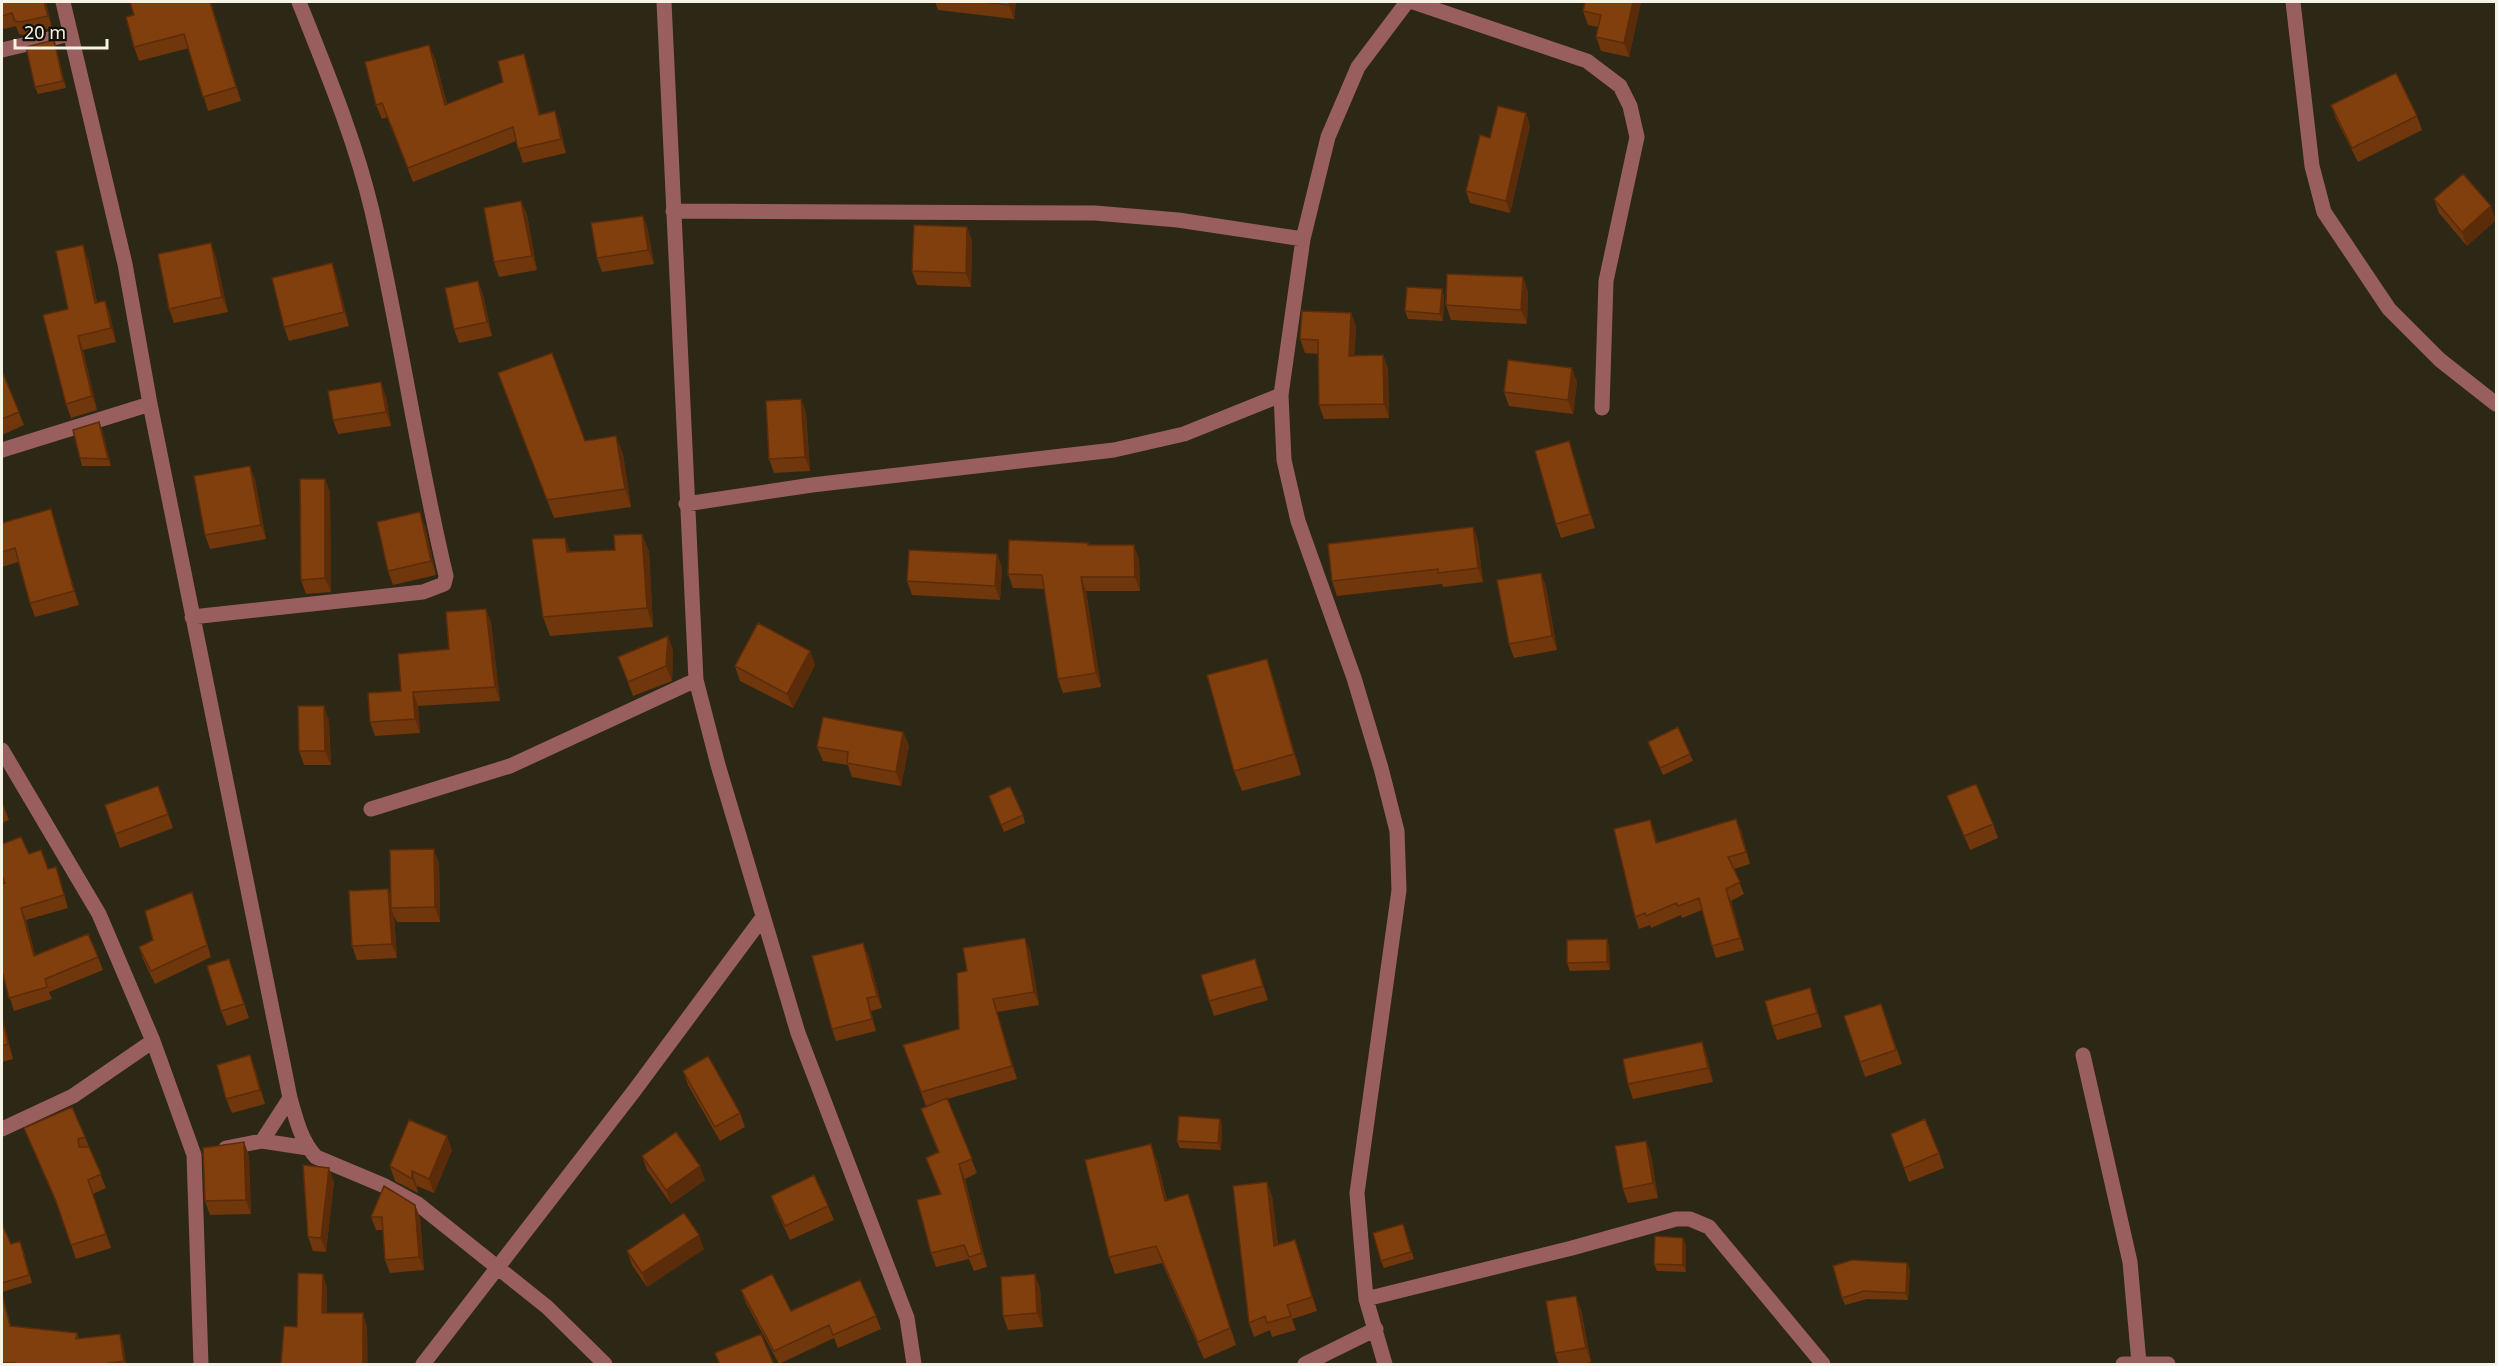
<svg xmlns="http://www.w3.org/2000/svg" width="2498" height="1366" viewBox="0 0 2498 1366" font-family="'Noto Sans',sans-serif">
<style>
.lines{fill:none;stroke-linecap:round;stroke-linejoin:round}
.minor{stroke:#995f5f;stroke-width:15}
.wall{fill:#70360c}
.shaded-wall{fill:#5b2c0a}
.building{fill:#823f0e;stroke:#5b2c0a;stroke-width:1.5}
</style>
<rect width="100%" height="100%" fill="#2c2815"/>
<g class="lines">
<path class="minor" d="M63 2 125 264 150 404 290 1098C296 1119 301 1141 316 1157L385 1186 418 1204 547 1307 605 1364
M664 2 696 680 718 765 798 1033 907 1318 914 1364
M1413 2 1587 61 1620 86 1630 106 1637 137 1606 281 1602 408
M2293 2 2312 166 2324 212 2389 309 2440 360 2496 404
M2 50 70 34
M673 211 1095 213 1178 220 1303 239
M2 450 150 404
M686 504 812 485 1114 450 1184 434 1281 395
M192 617 423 592 444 584 446 576C417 455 400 332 372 211 355 139 326 70 299 2
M2 750 99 914 153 1041 194 1155 201 1364
M371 809 510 766 696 680
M2083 1055 2130 1262 2139 1363
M2 1129 73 1096 153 1041
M262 1141 290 1098
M226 1148 262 1141 308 1148
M1366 1299 1572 1248 1676 1219H1690L1709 1227 1823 1364
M423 1364 634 1091 763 917
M1305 1364 1376 1329
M1385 1364 1366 1299 1357 1193 1399 890 1397 831 1381 768 1354 678 1298 521 1284 460 1281 395 1303 239 1328 137 1358 67 1407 2
M2123 1364H2168"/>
</g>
<path class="wall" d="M2 2H46L52 28 24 35 19 34 16 26 4 29 2 25Z
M211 2 241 101 208 111 189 48 139 61 134 47Z
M935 2H1016L1014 19 938 10Z
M1585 2H1641L1629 57 1601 51 1596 37 1598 27 1588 25 1583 11Z
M54 40 56 47 66 88 38 94 35 87Z
M435 59 447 104 503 82 529 69 540 115 560 126 566 153 523 163 516 141 413 182 387 117 382 119 376 105Z
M2331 105 2417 116 2422 130 2358 162 2336 119Z
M1526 113 1530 126 1510 213 1470 203 1466 191 1490 138Z
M2434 199 2496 220 2467 246 2439 213Z
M521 201 527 215 537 270 499 277 494 262Z
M643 216 648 230 654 264 602 272 597 258Z
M967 227 972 241 971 287 917 285 912 271Z
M211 243 216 258 228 312 174 323 169 309Z
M88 259 97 302 105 301 110 315 116 342 83 350 97 410 71 418 66 404 68 309Z
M332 263 337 278 349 326 289 341 284 327Z
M1523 277 1528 292 1527 324 1451 320 1446 305Z
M478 281 483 295 492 336 459 343 454 329Z
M1444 296 1443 321 1408 319 1405 311Z
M1351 313 1356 327 1354 355H1383L1388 369 1389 418 1324 419 1319 405 1318 354 1305 353 1300 339Z
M2 371 24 425 2 435Z
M1577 382 1573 414 1509 406 1504 392Z
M505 391 585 441 623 454 631 507 554 518Z
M386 397 391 426 338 434 333 420Z
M801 399 806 413 810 471 774 473 769 459Z
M102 429 111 466H82L80 458Z
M1574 456 1595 528 1561 538 1556 524Z
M250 466 255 480 266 539 210 549 205 535Z
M325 479 330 493 331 592 306 594 301 580Z
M51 509 55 523 79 605 35 617 30 603 18 562 2 567V523Z
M425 526 436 575 393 585 388 571Z
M1473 527 1478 541 1483 582 1443 587 1442 584 1337 596 1332 581Z
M642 534 649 552 653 627 550 636 543 617 570 552 615 550Z
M1088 543 1089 545 1139 559 1140 591H1086L1101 687 1063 693 1058 679 1044 589 1013 588 1008 574Z
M997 554 1002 568 1000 600 912 595 907 581Z
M1541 573 1546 587 1557 650 1514 658 1509 644Z
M486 609 491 623 500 701 418 706 420 733 375 736 370 722 401 691 449 649Z
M673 650 672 681 633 696 618 657Z
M810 651 815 665 793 708 740 681 735 666Z
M1274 680 1301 775 1242 791 1234 771Z
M329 720 331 765H304L299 751Z
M903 732 909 746 901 786 852 777 848 765 823 761 817 747Z
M1648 742 1690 754 1693 761 1663 775Z
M158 786 173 828 120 848 105 805Z
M1947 796 1993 824 1998 838 1970 850Z
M2 802 9 820 2 823Z
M992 803 1023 815 1025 823 1004 832Z
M1650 820 1657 843 1741 830 1750 864 1734 869 1744 894 1731 901 1744 950 1716 958 1712 946 1702 910 1682 918 1681 915 1651 928 1650 925 1639 929 1635 917Z
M2 844 29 854 60 880 68 908 26 920 35 955 98 957 103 970 49 992 52 999 14 1011 3 976H2V884L3 883 2 879Z
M439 863 440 922H397L394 916 397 958 357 960 352 946 388 889 391 897Z
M196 904 211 957 155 984 143 959 139 947 153 940Z
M1607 939 1609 946 1610 970 1570 971 1567 963Z
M1030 951 1039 1005 997 1012 1017 1079 947 1099 977 1173 965 1179 987 1267 974 1271 969 1259 936 1267 931 1253 940 1194 926 1158 938 1152 921 1109 937 1102 926 1106 903 1045 959 1029 967 971Z
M868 955 882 1008 871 1011 876 1031 836 1041 832 1029Z
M229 959 249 1018 227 1026 221 1011Z
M1255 959 1268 1000 1214 1016 1209 1001Z
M1815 1002 1822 1027 1777 1040 1772 1026Z
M1844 1016 1886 1018 1902 1064 1865 1077Z
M2 1019 6 1031 13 1059 2 1062Z
M1702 1042 1707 1057 1713 1082 1633 1099 1628 1084Z
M255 1069 265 1104 232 1113 226 1099Z
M683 1071 740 1113 745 1127 720 1141 688 1085Z
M1220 1119 1222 1126 1221 1150 1180 1148 1177 1141Z
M24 1128 85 1137 106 1188 93 1194 111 1248 76 1259 59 1210 30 1142Z
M1891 1134 1939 1153 1944 1168 1909 1182Z
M1646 1141 1651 1155 1658 1198 1628 1203 1623 1189Z
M244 1142 249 1156 251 1214 210 1215 205 1201Z
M452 1150 434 1193 417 1186 418 1193 395 1181 390 1166Z
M642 1156 705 1180 671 1204 647 1170Z
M1157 1161 1167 1200 1188 1194 1236 1345 1204 1359 1162 1263 1115 1274 1109 1257Z
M334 1182 326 1252 313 1251 308 1237Z
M771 1196 828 1206 834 1220 790 1240 776 1210Z
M1272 1196 1278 1245 1300 1254 1317 1311 1292 1319 1296 1330 1272 1337 1270 1330 1254 1337 1249 1323Z
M415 1205 420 1218 424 1270 390 1273 385 1260 383 1230H376L371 1217Z
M2 1224 11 1244 23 1249 32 1283 2 1292 11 1326 77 1333 79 1339 123 1342 126 1365H2Z
M1403 1224 1414 1259 1384 1268 1381 1261Z
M1686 1245V1272L1657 1271 1654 1264Z
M704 1249 647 1287 632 1265 627 1251Z
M1907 1263 1910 1270 1908 1300 1867 1299 1845 1305 1842 1298Z
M1040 1288 1043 1327 1008 1330 1003 1316Z
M741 1290 791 1311 876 1316 881 1329 838 1348 834 1338 779 1364 746 1303Z
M1581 1310 1591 1362 1577 1365H1559L1555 1353Z"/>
<path class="shaded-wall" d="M44 2H46L52 28 48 16Z
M210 2H211L241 101 236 87Z
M1009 2H1016L1014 19 1009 5Z
M1633 2H1641L1629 57 1624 43Z
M54 40 56 47 66 88 63 81Z
M429 45 435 59 451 119 445 105Z
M524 54 529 69 544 129 539 115Z
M555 111 560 126 566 153 561 139Z
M1526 113 1530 126 1510 213 1506 201Z
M521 201 527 215 537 270 532 256Z
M2491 206 2496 220 2467 246 2462 232Z
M643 216 648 230 654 264 648 250Z
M967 227 972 241 971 287 966 273Z
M211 243 216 258 228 312 222 297Z
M83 245 88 259 100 317 95 303Z
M332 263 337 278 349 326 344 312Z
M1523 277 1528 292 1527 324 1521 310Z
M478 281 483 295 492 336 487 322Z
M1442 289 1444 296 1443 321 1440 314Z
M105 301 110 315 116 342 111 328Z
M1351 313 1356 327 1354 370 1349 356Z
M78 336 83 350 97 410 92 396Z
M1383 355 1388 369 1389 418 1384 404Z
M1572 368 1577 382 1573 414 1568 400Z
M381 382 386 397 391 426 386 412Z
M801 399 806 413 810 471 805 457Z
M99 422 102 429 111 466 108 459Z
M616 436 623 454 631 507 625 489Z
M1569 441 1574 456 1595 528 1590 514Z
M250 466 255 480 266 539 261 525Z
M325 479 330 493 331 592 325 578Z
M51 509 55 523 79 605 74 591Z
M420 512 425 526 436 575 431 561Z
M1473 527 1478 541 1483 582 1478 568Z
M642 534 649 552 653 627 647 608Z
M565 538 572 556 567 552Z
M1134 545 1139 559 1140 591 1135 577Z
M997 554 1002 568 1000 600 995 586Z
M1541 573 1546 587 1557 650 1552 636Z
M1081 577 1086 591 1101 687 1096 673Z
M486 609 491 623 500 701 495 687Z
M668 636 673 650 672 681 666 666Z
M810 651 815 665 793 708 787 694Z
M1267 659 1274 680 1301 775 1294 754Z
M413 692 418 706 420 733 415 719Z
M324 706 329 720 331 765 325 751Z
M903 732 909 746 901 786 896 772Z
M1736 819 1741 830 1750 864 1746 852Z
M1650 820 1655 832 1660 855 1656 843Z
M434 849 439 863 440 922 435 907Z
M388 889 393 903 391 908 394 916 397 958 392 944Z
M1726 889 1731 901 1744 950 1740 938Z
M192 892 196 904 211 957 207 945Z
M21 908 26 920 39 969 34 956Z
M1025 938 1030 951 1039 1005 1034 992Z
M1607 939 1609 946 1610 970 1607 962Z
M863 943 868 955 882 1008 877 996Z
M1255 959 1260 973 1268 1000 1263 986Z
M1810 988 1815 1002 1822 1027 1817 1013Z
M867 998 871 1011 876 1031 872 1019Z
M993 999 997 1012 1017 1079 1012 1066Z
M2 1019 6 1031 13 1059 8 1044Z
M1702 1042 1707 1057 1713 1082 1708 1068Z
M250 1055 255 1069 265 1104 260 1090Z
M1220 1119 1222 1126 1221 1150 1218 1143Z
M447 1136 452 1150 434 1193 429 1179Z
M1646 1141 1651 1155 1658 1198 1653 1183Z
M244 1142 249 1156 251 1214 246 1200Z
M1151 1144 1157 1161 1171 1218 1165 1201Z
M959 1164 965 1179 987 1267 982 1253Z
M700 1166 705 1180 671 1204 666 1190Z
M329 1168 334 1182 326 1252 321 1238Z
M412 1171 417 1186 418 1193 412 1179Z
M1267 1182 1272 1196 1280 1260 1274 1246Z
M1188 1194 1194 1211 1236 1345 1230 1328Z
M415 1205 420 1218 424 1270 419 1257Z
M699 1235 704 1249 647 1287 642 1273Z
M1683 1238 1686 1245V1272L1683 1265Z
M1295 1240 1300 1254 1317 1311 1312 1297Z
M1907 1263 1910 1270 1908 1300 1906 1293Z
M323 1274 327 1287V1327L322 1313Z
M1035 1274 1040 1288 1043 1327 1037 1313Z
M2 1291 13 1334 10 1326Z
M1576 1296 1581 1310 1591 1362 1586 1348Z
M363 1313 367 1326 368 1365 363 1363Z
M120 1334 123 1342 126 1365H125L124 1361Z"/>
<path class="building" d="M2 2H44L48 16 20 22 15 21 12 13 2 16Z
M130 2H210L236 87 203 97 184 34 134 47 126 17 134 15Z
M980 2H1009V5Z
M1585 2H1633L1624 43 1596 37 1601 15 1583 11Z
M54 40 63 81 35 87 26 47Z
M429 45 445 105 503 82 498 61 524 54 539 115 555 111 561 139 518 149 513 127 408 168 382 103 376 105 365 62Z
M2396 73 2417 116 2352 148 2331 105Z
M1498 106 1526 113 1506 201 1466 191 1480 135 1490 138Z
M2463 174 2491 206 2462 232 2434 199Z
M521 201 532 256 494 262 484 208Z
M643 216 648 250 597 258 591 223Z
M914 225 967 227 966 273 912 271Z
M211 243 222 297 169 309 158 254Z
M83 245 95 303 105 301 111 328 78 336 92 396 66 404 43 315 68 309 56 251Z
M332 263 344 312 284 327 272 278Z
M1447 274 1523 277 1521 310 1446 305Z
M478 281 487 322 454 329 445 288Z
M1407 287 1442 289 1440 314 1405 311Z
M1302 311 1351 313 1349 356 1383 355 1384 404 1319 405 1318 340 1300 339Z
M552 353 585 441 616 436 625 489 547 500 498 373Z
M1508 360 1572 368 1568 400 1504 392Z
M2 371 19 412 2 419Z
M381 382 386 412 333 420 328 391Z
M801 399 805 457 769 459 766 401Z
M99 422 108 459 80 458 73 430Z
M1569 441 1590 514 1556 524 1535 451Z
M250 466 261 525 205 535 194 476Z
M300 479H325V578L301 580Z
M51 509 74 591 30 603 15 548 2 552V523Z
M420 512 431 561 388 571 377 522Z
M1473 527 1478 568 1438 573V569L1332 581 1328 544Z
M642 534 647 608 543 617 532 539 565 538 567 552 615 550 614 535Z
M1009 540 1088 543V545H1134L1135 577H1081L1096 673 1058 679 1042 575 1008 574Z
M909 550 997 554 995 586 907 581Z
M1541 573 1552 636 1509 644 1497 580Z
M486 609 495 687 413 692 415 719 370 722 368 693 401 691 398 654 449 649 446 612Z
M758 623 810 651 787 694 735 666Z
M668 636 666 666 628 682 618 657Z
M1267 659 1294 754 1234 771 1207 675Z
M298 706H324L325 751H299Z
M823 717 903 732 896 772 847 763 848 752 817 747Z
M1678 727 1690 754 1660 768 1648 742Z
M1976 784 1993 824 1964 836 1947 796Z
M158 786 168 814 115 834 105 805Z
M1010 786 1023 815 1001 825 989 796Z
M1736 819 1746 852 1728 857 1740 882 1726 889 1740 938 1712 946 1699 898 1678 906 1676 903 1646 916 1645 913 1635 917 1614 829 1650 820 1656 843Z
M21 837 29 854 41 850 48 869 56 867 64 895 21 908 34 956 88 934 98 957 45 979 47 987 9 998 2 971V884L5 883 2 876V844Z
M434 849 435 907 391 908 390 850Z
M388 889 392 944 352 946 349 891Z
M192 892 207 945 151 971 139 947 153 940 145 911Z
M1025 938 1034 992 993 999 1012 1066 921 1092 903 1045 959 1029 957 973 967 971 963 948Z
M1607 939V962L1567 963V940Z
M863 943 877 996 867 998 872 1019 832 1029 812 956Z
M229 959 244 1004 221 1011 207 966Z
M1255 959 1263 986 1209 1001 1201 975Z
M1810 988 1817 1013 1772 1026 1765 1001Z
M1881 1004 1896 1050 1860 1062 1844 1016Z
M2 1019 8 1044 2 1046Z
M1702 1042 1708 1068 1628 1084 1623 1059Z
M250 1055 260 1090 226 1099 217 1065Z
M708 1056 740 1113 715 1127 683 1071Z
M947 1098 972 1159 959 1164 982 1253 969 1257 964 1245 931 1253 917 1200 941 1194 926 1158 939 1152 921 1109Z
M72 1107 85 1137 78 1139 79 1147H89L101 1174 88 1180 106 1234 71 1245 56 1201 24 1128Z
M1179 1116 1220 1119 1218 1143 1177 1141Z
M1925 1119 1939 1153 1904 1168 1891 1134Z
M409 1120 447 1136 429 1179 412 1171V1179L390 1166Z
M676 1132 700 1166 666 1190 642 1156Z
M1646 1141 1653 1183 1623 1189 1615 1146Z
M244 1142 246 1200 205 1201 203 1148Z
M1151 1144 1165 1201 1188 1194 1230 1328 1198 1342 1156 1246 1109 1257 1085 1160Z
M303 1165 329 1168 321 1238 308 1237Z
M814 1175 828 1206 785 1226 771 1196Z
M1267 1182 1274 1246 1295 1240 1312 1297 1287 1305 1291 1316 1267 1323 1265 1316 1249 1323 1233 1186Z
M384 1186 415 1205 419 1257 385 1260 382 1217H371Z
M684 1213 699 1235 642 1273 627 1251Z
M2 1224 11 1244 20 1241 29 1275 2 1283Z
M1403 1224 1411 1252 1381 1261 1373 1233Z
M1655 1236 1683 1238V1265L1654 1264Z
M1852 1260 1907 1263 1906 1293 1864 1291 1842 1298 1833 1266Z
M298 1273 323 1274 322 1313H363V1363L368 1365H281L284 1326 297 1327Z
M772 1274 791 1311 860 1280 876 1316 833 1335 829 1325 774 1351 741 1290Z
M1035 1274 1037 1313 1003 1316 1001 1277Z
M2 1294 10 1326 77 1333 76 1339 120 1334 124 1361 97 1365H15V1363H2Z
M1576 1296 1586 1348 1555 1353 1546 1301Z
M761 1334 774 1365H720L715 1353Z"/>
<rect width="2498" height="1366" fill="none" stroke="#f5f2e6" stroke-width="6"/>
<path d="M15 39v9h92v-9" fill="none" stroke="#f5f2e6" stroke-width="3"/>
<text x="24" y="39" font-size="18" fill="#f5f2e6" stroke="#121008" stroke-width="4.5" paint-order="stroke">20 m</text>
</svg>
